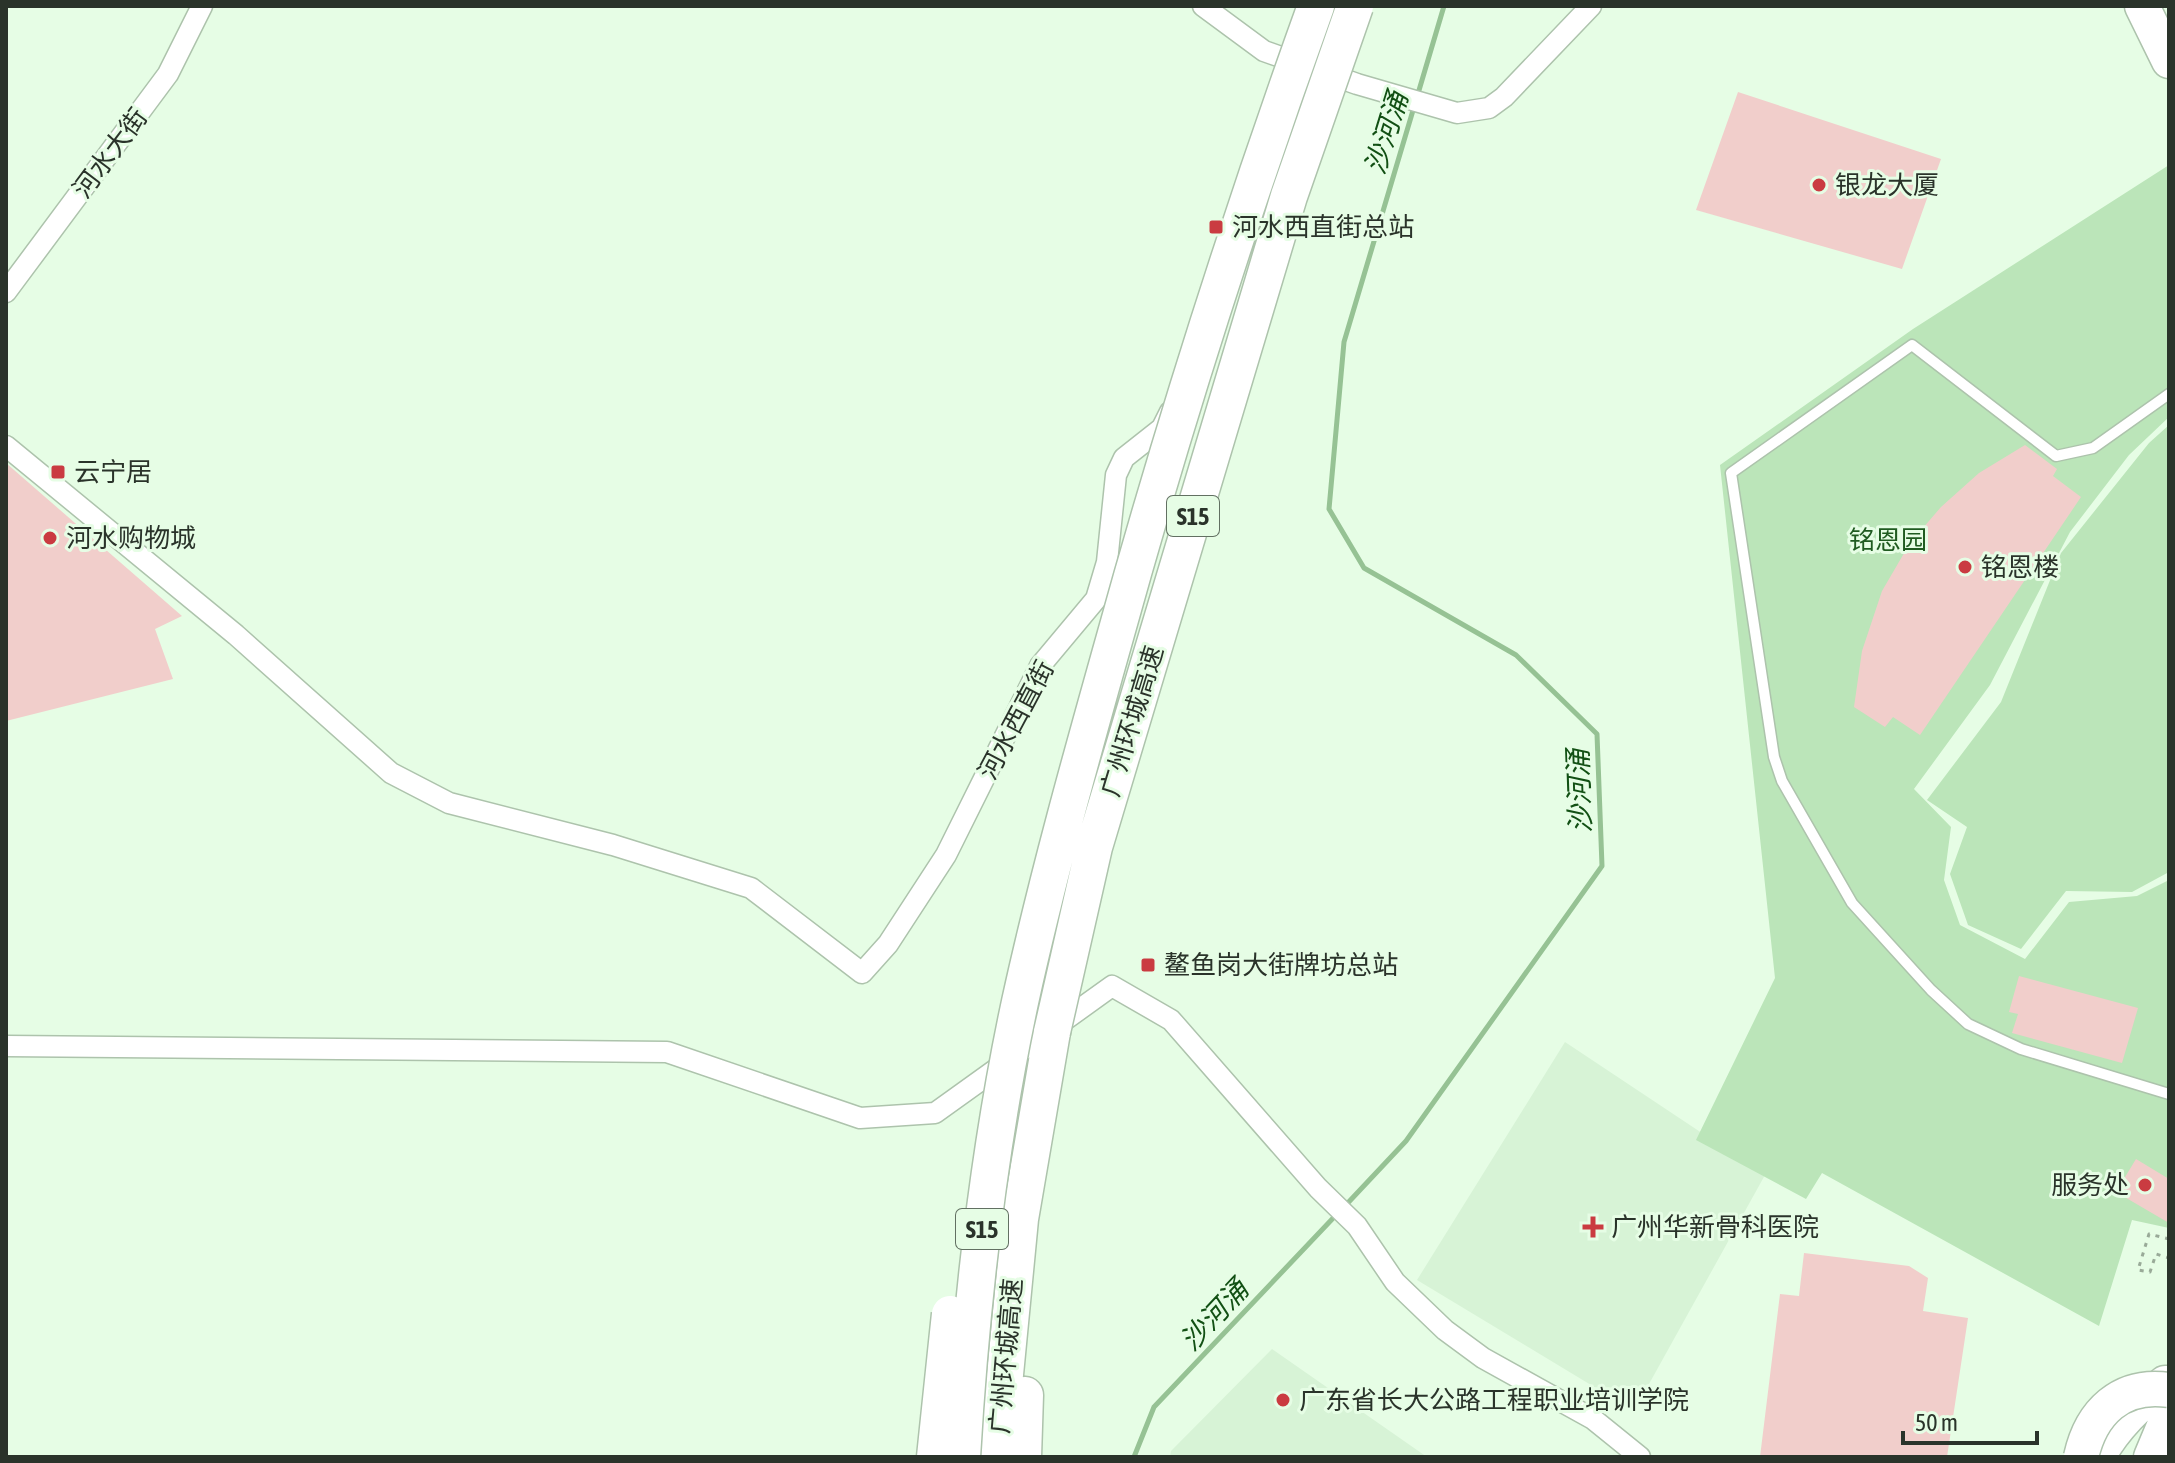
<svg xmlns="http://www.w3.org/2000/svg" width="2175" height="1463" viewBox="0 0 2175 1463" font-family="'Asap Condensed','Noto Sans SC',sans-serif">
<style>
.built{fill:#d7f3d6}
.green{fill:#bbe5b9}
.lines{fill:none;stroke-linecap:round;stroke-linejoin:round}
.stream{stroke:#96c294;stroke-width:5}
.building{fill:#f1cecb}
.service-casing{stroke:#adc3ac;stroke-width:13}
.minor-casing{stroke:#adc3ac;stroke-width:23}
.trunk-casing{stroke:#adc3ac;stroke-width:37}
.motorway-casing{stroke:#adc3ac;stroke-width:39}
.path{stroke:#99aa98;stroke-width:3;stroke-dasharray:4 6;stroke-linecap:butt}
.service{stroke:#fff;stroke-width:10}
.minor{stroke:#fff;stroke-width:20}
.trunk{stroke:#fff;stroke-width:34}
.motorway{stroke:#fff;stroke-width:36}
.trunk-bridge-casing{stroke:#adc3ac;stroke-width:37;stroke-linecap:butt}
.motorway-bridge-casing{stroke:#adc3ac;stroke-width:39;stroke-linecap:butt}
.trunk-bridge{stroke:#fff;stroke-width:34}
.motorway-bridge{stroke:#fff;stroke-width:36}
.poi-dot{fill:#ca3b41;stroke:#e6fde5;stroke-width:3}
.labels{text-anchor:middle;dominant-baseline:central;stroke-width:6;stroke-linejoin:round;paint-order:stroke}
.shield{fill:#e6fde5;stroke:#627062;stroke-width:2}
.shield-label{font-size:24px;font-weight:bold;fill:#2a332a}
.street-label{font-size:26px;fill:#2a332a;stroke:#e6fde5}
.poi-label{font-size:26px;fill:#2a332a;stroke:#e6fde5;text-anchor:start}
.park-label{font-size:26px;fill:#1f5b20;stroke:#e6fde5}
.water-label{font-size:28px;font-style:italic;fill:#125014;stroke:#e6fde5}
</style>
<rect width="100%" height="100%" fill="#e6fde5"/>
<path class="built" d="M1565 1042 1765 1175 1634 1411 1417 1280Z
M1272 1349 1427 1457H1170L1171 1451Z"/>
<path class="green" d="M2169 165V417L2129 455 2070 532 1990 685 1914 789 1951 827 1944 880 1960 925 2025 959 2069 902 2137 896 2169 880V1228L2132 1220 2099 1326 1822 1173 1806 1199 1696 1140 1775 978 1720 465 1913 329Z
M2169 425V872L2132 892 2066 891 2021 949 1968 925 1950 874 1967 827 1927 800 2001 702 2061 553 2149 443Z"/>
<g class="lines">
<path class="stream" d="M1417 97 1444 6
M1344 1207 1406 1141 1602 866 1597 734 1516 655 1364 568 1329 509 1344 342 1414 107
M1134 1457 1154 1407 1337 1214"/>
</g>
<path class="building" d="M1738 92 1941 159 1902 269 1696 210Z
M2025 445 2057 469 2053 476 2081 497 1920 735 1893 717 1885 727 1854 707 1862 651 1882 591 1910 543 1941 507 1979 473Z
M6 463 182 616 155 629 173 679 6 721Z
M2019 976 2138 1008 2122 1063 2012 1033 2018 1014 2009 1012Z
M2136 1159 2169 1179V1223L2116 1192Z
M1804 1253 1909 1266 1928 1278 1923 1311 1968 1318 1947 1457H1760L1780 1294 1799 1296Z"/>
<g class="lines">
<defs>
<path id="service" d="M2169 394 2093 448 2056 456 1912 345 1731 473 1774 757 1782 781 1852 903 1931 990 1968 1024 2021 1049 2169 1094"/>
<path id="minor" d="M1203 6 1264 51 1357 84 1457 113 1489 108 1504 97 1591 6
M6 292 168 74 202 6
M6 446 236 635 391 773 449 803 613 845 751 888 862 973 888 944 946 855 1040 666 1096 599 1107 562 1116 475 1124 458 1162 428 1170 412
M6 1046 667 1052 860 1118 935 1113 1112 986 1171 1020 1318 1188 1357 1226 1395 1282 1445 1330 1483 1358 1593 1419 1640 1457"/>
<path id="trunk" d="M2142 6 2169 61
M2098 1457C2115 1426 2138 1405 2165 1383
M2151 1457 2169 1414"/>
<path id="motorway" d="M997 1457 1020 1219 1052 1032
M1023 1457 1025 1395"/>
</defs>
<use href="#service" class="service-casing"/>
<use href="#minor" class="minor-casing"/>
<use href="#trunk" class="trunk-casing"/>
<use href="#motorway" class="motorway-casing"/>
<path class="path" d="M2169 1239 2149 1234 2138 1270 2150 1272 2156 1254 2169 1258"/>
<use href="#service" class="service"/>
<use href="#minor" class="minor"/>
<use href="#trunk" class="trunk"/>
<use href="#motorway" class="motorway"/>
<defs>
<path id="trunk-bridge" d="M2081 1457C2091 1412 2121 1383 2169 1390"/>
<path id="motorway-bridge" d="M1052 1032 1094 847 1289 196 1355 6
M935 1457 950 1314
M962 1457C971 1304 988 1152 1020 1002 1047 879 1081 758 1115 637 1174 424 1241 214 1316 6"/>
</defs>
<use href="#trunk-bridge" class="trunk-bridge-casing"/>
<use href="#motorway-bridge" class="motorway-bridge-casing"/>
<use href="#trunk-bridge" class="trunk-bridge"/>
<use href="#motorway-bridge" class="motorway-bridge"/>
</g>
<g class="poi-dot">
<circle cx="1819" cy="185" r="8"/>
<rect x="1208" y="219" width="16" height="16" rx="4"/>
<rect x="50" y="464" width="16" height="16" rx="4"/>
<circle cx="50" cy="538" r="8"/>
<circle cx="1965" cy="567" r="8"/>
<rect x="1140" y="957" width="16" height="16" rx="4"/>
<circle cx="2145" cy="1185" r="8"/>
<path d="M1589 1215h8v8h8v8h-8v8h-8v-8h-8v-8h8z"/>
<circle cx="1283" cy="1400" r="8"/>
</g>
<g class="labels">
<g class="shield">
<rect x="1167" y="496" width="52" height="40" rx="6"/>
<rect x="956" y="1209" width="52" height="40" rx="6"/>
</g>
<g class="shield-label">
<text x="1193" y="516">S15</text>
<text x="982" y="1229">S15</text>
</g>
<g class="street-label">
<text transform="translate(110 153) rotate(-53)">河水大街</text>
<text transform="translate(1016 720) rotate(-62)">河水西直街</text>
<text transform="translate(1132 721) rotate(-73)">广州环城高速</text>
<text transform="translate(1006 1356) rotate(-85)">广州环城高速</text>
</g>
<g class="poi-label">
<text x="1835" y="185">银龙大厦</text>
<text x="1232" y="227">河水西直街总站</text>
<text x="74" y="472">云宁居</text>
<text x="66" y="538">河水购物城</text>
<text x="1981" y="567">铭恩楼</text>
<text x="1164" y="965">鳌鱼岗大街牌坊总站</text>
<text x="2129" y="1185" text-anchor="end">服务处</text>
<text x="1611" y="1227">广州华新骨科医院</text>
<text x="1299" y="1400">广东省长大公路工程职业培训学院</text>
</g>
<g class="park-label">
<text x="1888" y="540">铭恩园</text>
</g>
<g class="water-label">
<text transform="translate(1386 133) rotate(-73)">沙河涌</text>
<text transform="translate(1579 791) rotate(-92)">沙河涌</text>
<text transform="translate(1214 1315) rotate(-47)">沙河涌</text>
</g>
</g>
<rect width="2175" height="1463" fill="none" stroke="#2a332a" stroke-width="16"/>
<path d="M1903 1431v12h134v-12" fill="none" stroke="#2a332a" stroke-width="4"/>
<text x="1915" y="1431" font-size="24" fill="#2a332a" stroke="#e6fde5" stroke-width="6" paint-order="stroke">50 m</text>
</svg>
